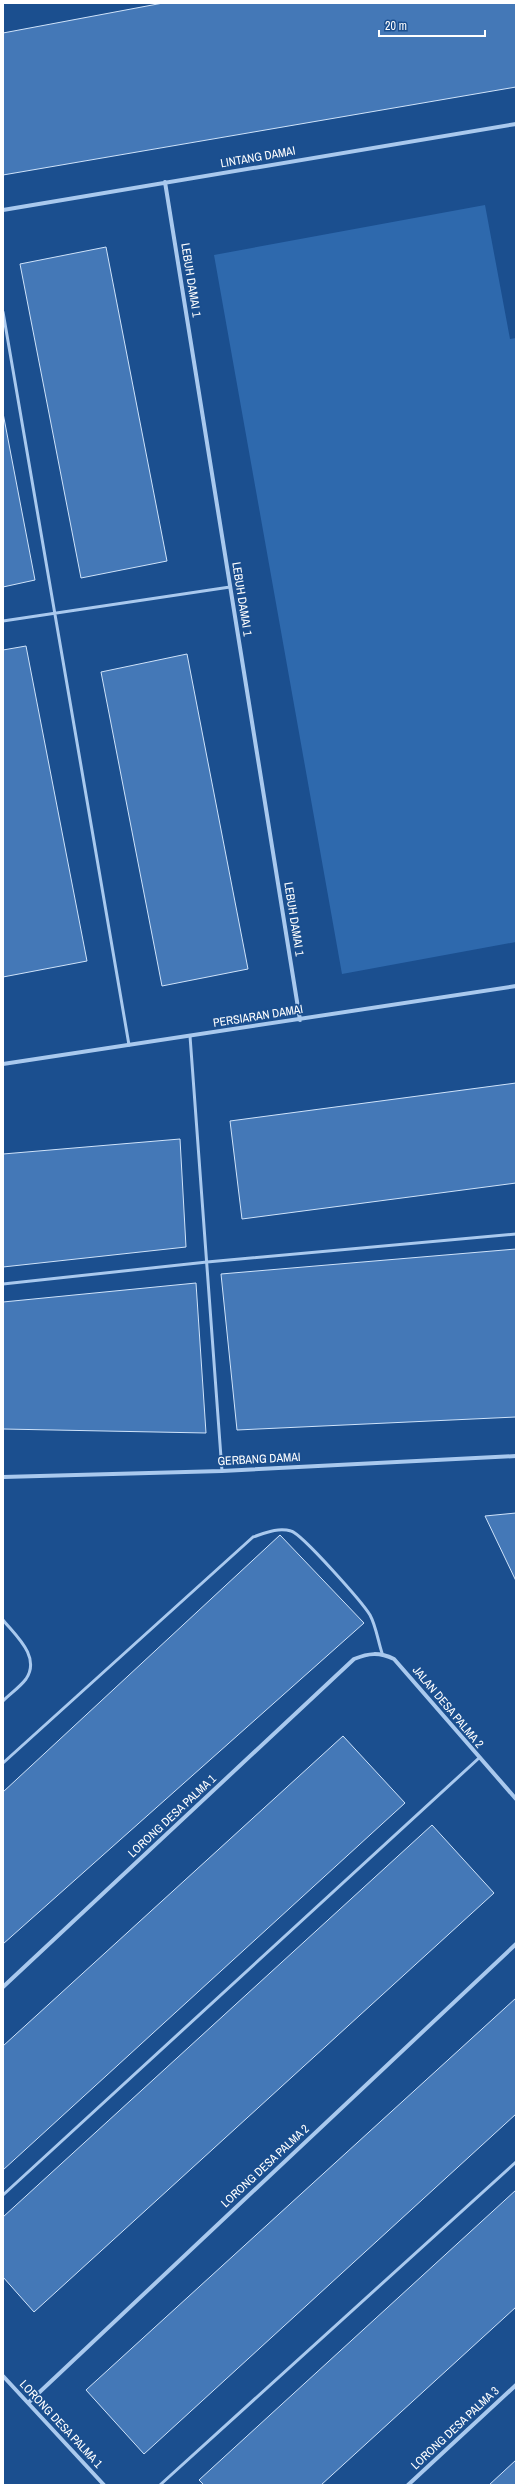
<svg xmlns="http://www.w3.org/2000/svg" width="519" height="2488" viewBox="0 0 519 2488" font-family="'Archivo Narrow',sans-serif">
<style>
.green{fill:#2e69ad}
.building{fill:#4478b7;stroke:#cfe3fa}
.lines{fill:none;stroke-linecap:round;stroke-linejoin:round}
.service{stroke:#a9c9ee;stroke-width:3}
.minor{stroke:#a9c9ee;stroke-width:4}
.labels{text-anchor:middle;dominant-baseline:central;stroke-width:3.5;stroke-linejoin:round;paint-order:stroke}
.street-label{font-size:12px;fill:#fff;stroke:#1b4f8f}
</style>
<rect width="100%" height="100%" fill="#1b4f8f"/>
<path class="green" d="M485 205 510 339 516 338V942L342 974 214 255Z"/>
<path class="building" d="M163 3H516V87L3 175V33Z
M106 247 167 561 81 578 20 264Z
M3 413 35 580 3 587Z
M26 646 87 961 3 977V650Z
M187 654 248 969 162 986 101 672Z
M516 1083V1183L242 1219 230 1121Z
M180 1139 186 1247 3 1267V1154Z
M516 1249V1417L237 1430 221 1274Z
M196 1283 206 1433 3 1429V1302Z
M516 1513V1581L485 1516Z
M280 1535 364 1623 3 1944V1792Z
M343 1736 405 1803 3 2170V2046Z
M432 1825 494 1893 34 2312 3 2277V2217Z
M516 1998V2114L144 2454 86 2390Z
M516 2190V2307L321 2485H204L199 2480Z
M516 2460V2485H489Z"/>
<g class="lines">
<path class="service" d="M3 312 129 1045
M3 621 230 587
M190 1036 222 1471
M3 1284 207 1262 516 1234
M3 1620C16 1636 41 1657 26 1679 20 1687 10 1694 3 1701
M3 1763 253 1537C265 1533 278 1527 291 1531 302 1534 362 1602 370 1615 376 1626 378 1641 382 1653
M3 2195 479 1758
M160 2485 516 2162"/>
<path class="minor" d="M165 182 300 1020
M3 210 516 124
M3 1064 516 986
M3 1477 222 1471 516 1456
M3 1987 354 1659C369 1653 379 1652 394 1659L516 1799
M3 2376 104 2485
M28 2403 516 1944
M408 2485 516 2385"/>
</g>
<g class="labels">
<g class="street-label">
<text transform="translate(258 157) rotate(-10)">LINTANG DAMAI</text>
<text transform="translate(191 280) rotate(81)">LEBUH DAMAI 1</text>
<text transform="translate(242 599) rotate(81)">LEBUH DAMAI 1</text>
<text transform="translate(294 919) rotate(81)">LEBUH DAMAI 1</text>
<text transform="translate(258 1016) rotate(-9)">PERSIARAN DAMAI</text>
<text transform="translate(259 1459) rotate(-3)">GERBANG DAMAI</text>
<text transform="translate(448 1707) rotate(50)">JALAN DESA PALMA 2</text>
<text transform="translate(172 1816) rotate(-43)">LORONG DESA PALMA 1</text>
<text transform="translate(265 2166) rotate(-43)">LORONG DESA PALMA 2</text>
<text transform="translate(61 2424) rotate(47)">LORONG DESA PALMA 1</text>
<text transform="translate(455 2428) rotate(-43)">LORONG DESA PALMA 3</text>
</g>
</g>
<rect width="519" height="2488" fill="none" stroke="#ffffff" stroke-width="8"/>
<path d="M379 30v6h106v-6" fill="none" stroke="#ffffff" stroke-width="2"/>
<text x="385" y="30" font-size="12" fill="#ffffff" stroke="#1b4f8f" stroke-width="3" paint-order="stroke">20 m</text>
</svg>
